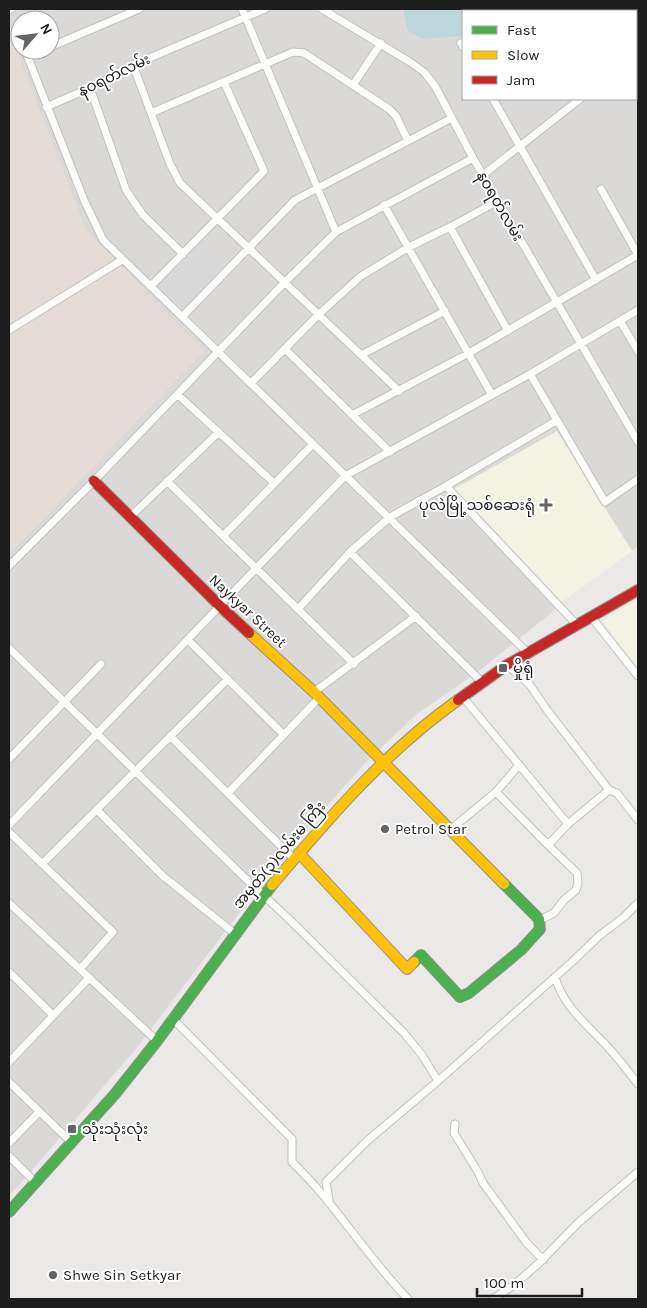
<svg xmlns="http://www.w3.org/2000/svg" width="647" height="1308" viewBox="0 0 647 1308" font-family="Karla,'Noto Sans Myanmar',sans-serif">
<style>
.residential{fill:#dad9d8;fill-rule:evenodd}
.education{fill:#f4f2e3}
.religious{fill:#d9d8d8}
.military{fill:#e5dbd7}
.water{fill:#bed7db}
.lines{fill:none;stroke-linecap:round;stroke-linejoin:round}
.street-casing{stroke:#c1c0bf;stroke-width:9}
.fast-casing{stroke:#929281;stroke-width:12}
.slow-casing{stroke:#929281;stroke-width:12}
.jam-casing{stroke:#929281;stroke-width:12}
.street{stroke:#fcfcfb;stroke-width:7}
.fast{stroke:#4caf50;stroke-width:10}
.slow{stroke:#ffc107;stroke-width:10}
.jam{stroke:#c62828;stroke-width:10}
.poi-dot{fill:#656464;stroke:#fff;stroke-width:2}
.labels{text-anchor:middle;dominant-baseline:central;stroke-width:4;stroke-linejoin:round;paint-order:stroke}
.street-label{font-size:15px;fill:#1d1d1d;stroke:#fff}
.poi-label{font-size:15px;fill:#1d1d1d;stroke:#fff;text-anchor:start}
</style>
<rect width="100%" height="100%" fill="#ebe9e7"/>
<path class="residential" d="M9 9H638V546L632 551 625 540 454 489 562 602 551 613 479 671 417 714 367 761 281 858 139 1045 22 1182 9 1195V553L204 351 86 231 11 37 9 29ZM463 11H636V99H463ZM20 20H50V50H20Z"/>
<path class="education" d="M557 431 632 551 562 602 454 489Z
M638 598V669L603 621Z"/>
<path class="religious" d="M195 246 222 271 183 312 157 287Z"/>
<path class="military" d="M11 37 86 231 204 351 9 553V38Z"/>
<path class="water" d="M403 9H500L503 11H463V36L423 39 408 31Z"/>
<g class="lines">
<defs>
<path id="street" d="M242 9 336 232
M322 9 410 62 424 72 435 86 473 158 638 442
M576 9 578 11
M636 9 638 15
M9 10 11 9
M461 43 463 47
M50 47 139 9
M25 50 84 200 103 240 528 653
M27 56 42 50
M133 65 170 164 180 183 399 391
M636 65 638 63
M353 85 381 43
M90 88 126 190 143 215 183 254
M493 99 596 280
M46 107 90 88 133 65 265 9
M151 113 293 52 304 53 389 109 396 116 408 141
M483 175 580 99
M601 189 638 255
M384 205 492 395
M450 227 508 331
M151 286 264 171 224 82
M183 316 295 200 452 118
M620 321 638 351
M9 330 122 260
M285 349 390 452
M361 355 445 311
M530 374 605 502 638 479
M251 383 318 315 361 276 409 247 450 227 498 201
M178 395 274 483
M352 415 469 353 638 255
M167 481 354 664
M446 486 578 626
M130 517 219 432
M223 536 313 444
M350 552 482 682
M9 566 94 481 284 283 336 232 473 158
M298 609 350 552 390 517 446 486 556 421
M592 618 638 676
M188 640 284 735
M9 648 243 876 290 920 404 1033 422 1055 438 1081 367 1141 326 1182 329 1200
M507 665 530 685 547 710 609 790 617 793 638 820
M314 692 416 616
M462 696 568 824
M170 736 294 859
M9 759 101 664
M496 792 548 845
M228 793 319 698
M97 810 163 876 234 933
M9 825 345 476 530 374 638 310
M450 830 496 792 519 765
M9 832 113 932 80 969
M42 864 228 679
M9 903 157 1041
M539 919 544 918 554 913 564 900 576 890 578 883 577 873 548 845 568 824 609 790
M9 972 53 1015
M555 977C563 1005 584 1022 603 1042 616 1055 627 1070 638 1084
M172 1018 292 1139V1162C336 1204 366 1256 408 1299
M9 1062 89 978
M438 1081 572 962 599 936 624 917 638 903
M9 1082 72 1143
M455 1124 454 1133 478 1172 483 1183 526 1242 543 1260
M9 1143 39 1112
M9 1156 36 1183
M493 1299 514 1285 538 1264 579 1222 638 1172"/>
<path id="fast" d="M414 962 421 955 460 997 469 993 521 950 540 929 539 919 504 884
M9 1212 115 1094 157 1041 272 885"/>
<path id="slow" d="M249 633 314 692 504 884
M299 853 407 969 414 962
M272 885C330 817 385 752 458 700"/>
<path id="jam" d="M94 481 220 606 249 633
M458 700 507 665 638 590"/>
</defs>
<use href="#street" class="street-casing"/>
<use href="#fast" class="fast-casing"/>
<use href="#slow" class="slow-casing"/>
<use href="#jam" class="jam-casing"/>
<use href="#street" class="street"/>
<use href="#fast" class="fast"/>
<use href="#slow" class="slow"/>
<use href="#jam" class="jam"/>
</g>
<g class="poi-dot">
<path d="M543.5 497.5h5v5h5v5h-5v5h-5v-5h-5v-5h5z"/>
<rect x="498" y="663" width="10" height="10" rx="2.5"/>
<circle cx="385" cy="829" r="5"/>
<rect x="67" y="1124" width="10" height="10" rx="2.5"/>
<circle cx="53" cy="1275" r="5"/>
</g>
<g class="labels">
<g class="street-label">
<text transform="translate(114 75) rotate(-26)">နဝရတ်လမ်း</text>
<text transform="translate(500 206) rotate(60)">နဝရတ်လမ်း</text>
<text transform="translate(248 611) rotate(43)">Naykyar Street</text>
<text transform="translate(279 855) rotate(-50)">အမှတ်(၃)လမ်းမ ကြီး</text>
</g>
<g class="poi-label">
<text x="535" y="505" text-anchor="end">ပုလဲမြို့သစ်ဆေးရုံ</text>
<text x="513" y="668">မှိုရုံ</text>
<text x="395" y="829">Petrol Star</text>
<text x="82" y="1129">သုံးသုံးလုံး</text>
<text x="63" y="1275">Shwe Sin Setkyar</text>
</g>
</g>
<rect width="647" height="1308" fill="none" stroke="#1d1d1d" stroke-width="20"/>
<rect x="462" y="10" width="175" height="90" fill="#ffffff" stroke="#a5a5a5"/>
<rect x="472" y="26" width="25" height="8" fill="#4caf50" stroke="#a5a5a5"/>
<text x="507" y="35" font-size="15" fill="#1d1d1d">Fast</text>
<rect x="472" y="51" width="25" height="8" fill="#ffc107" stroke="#a5a5a5"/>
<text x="507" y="60" font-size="15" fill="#1d1d1d">Slow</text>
<rect x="472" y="76" width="25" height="8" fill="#c62828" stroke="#a5a5a5"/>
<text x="507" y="85" font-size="15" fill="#1d1d1d">Jam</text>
<g transform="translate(35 35) rotate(62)"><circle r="24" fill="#ffffff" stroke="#a5a5a5"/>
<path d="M0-4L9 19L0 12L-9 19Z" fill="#656464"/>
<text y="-8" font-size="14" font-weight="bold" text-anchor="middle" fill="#1d1d1d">N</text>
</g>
<path d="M477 1288v8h105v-8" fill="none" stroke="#1d1d1d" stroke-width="2.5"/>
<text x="484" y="1288" font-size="15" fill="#1d1d1d" stroke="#ffffff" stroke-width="4" paint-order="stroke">100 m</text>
</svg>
